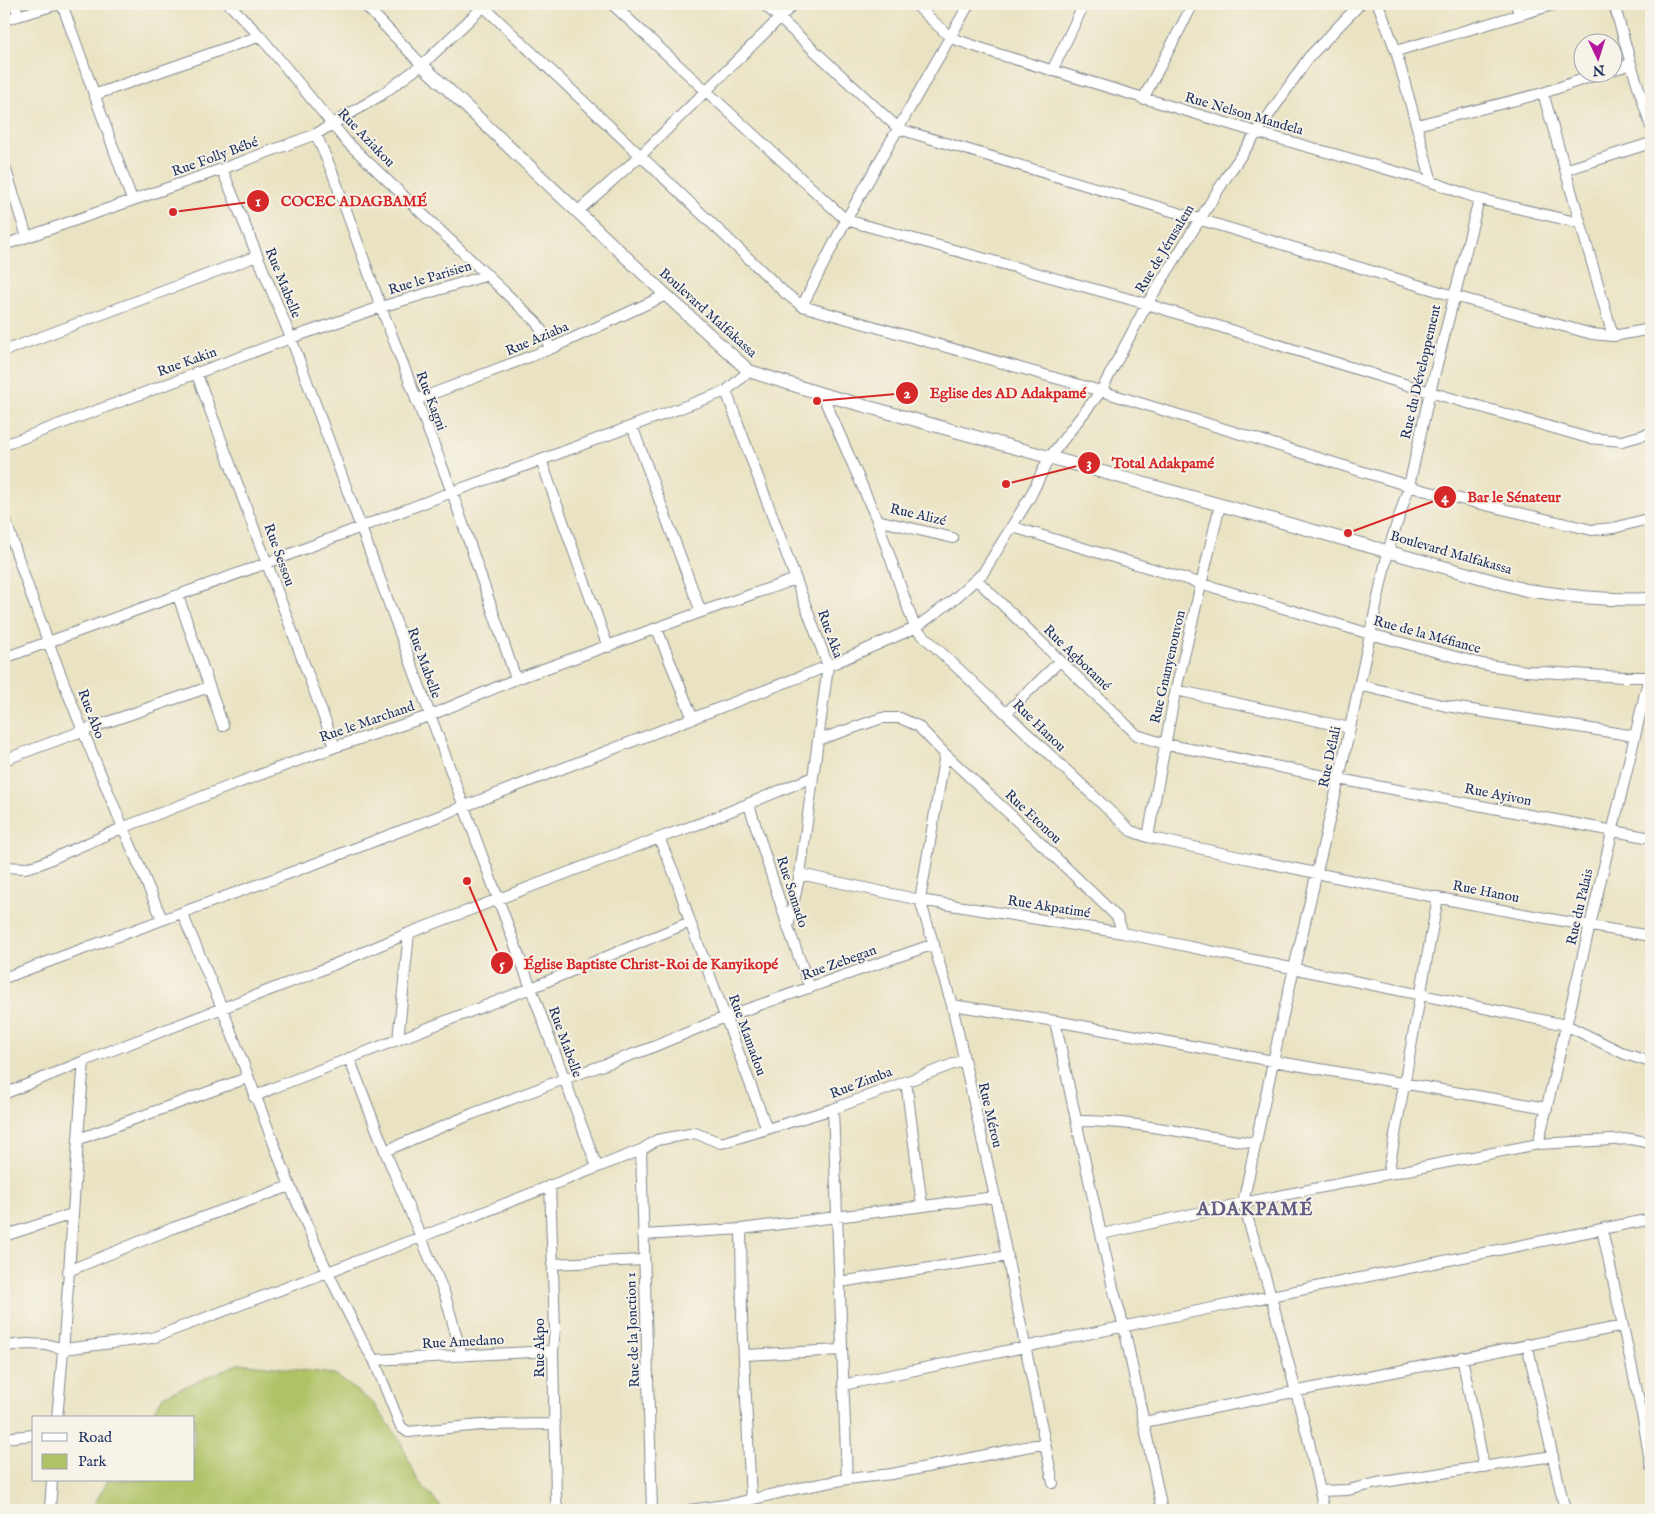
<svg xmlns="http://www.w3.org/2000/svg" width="1655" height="1514" viewBox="0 0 1655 1514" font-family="'IM FELL English',serif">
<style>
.green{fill:#afc265;stroke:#657862}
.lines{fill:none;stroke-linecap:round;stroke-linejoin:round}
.minor-casing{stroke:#828990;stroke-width:12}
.tertiary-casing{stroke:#828990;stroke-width:14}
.minor{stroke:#fff;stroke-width:10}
.tertiary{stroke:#fff;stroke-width:12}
.labels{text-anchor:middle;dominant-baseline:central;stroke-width:4;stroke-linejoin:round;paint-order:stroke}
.street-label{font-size:14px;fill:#1b2f5e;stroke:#f7f3e8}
.district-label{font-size:19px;font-weight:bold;letter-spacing:1px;fill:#605c83;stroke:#f7f3e8}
.leader{fill:none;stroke:#d62828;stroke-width:2}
.callout-dot{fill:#d62828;stroke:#f7f3e8;stroke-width:2}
.mark-label{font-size:15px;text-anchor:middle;font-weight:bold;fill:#fff}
.callout-label{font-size:15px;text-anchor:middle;font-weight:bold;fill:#d62828;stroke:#f7f3e8;stroke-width:4;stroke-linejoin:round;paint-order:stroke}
</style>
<rect width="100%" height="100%" fill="#f7f3e8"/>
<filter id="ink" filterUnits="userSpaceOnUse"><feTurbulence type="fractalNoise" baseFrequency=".02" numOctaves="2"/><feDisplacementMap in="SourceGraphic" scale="10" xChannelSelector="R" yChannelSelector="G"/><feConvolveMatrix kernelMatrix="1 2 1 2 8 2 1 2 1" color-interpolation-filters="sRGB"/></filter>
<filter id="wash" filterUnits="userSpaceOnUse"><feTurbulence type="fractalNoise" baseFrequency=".0096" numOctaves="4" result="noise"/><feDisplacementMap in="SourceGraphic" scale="20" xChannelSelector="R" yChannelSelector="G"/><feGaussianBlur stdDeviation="1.12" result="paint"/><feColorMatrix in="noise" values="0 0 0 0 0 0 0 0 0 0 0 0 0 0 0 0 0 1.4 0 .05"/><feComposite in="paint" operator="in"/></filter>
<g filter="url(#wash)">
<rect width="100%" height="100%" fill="#eae3c3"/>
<path class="green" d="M240 1363 334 1374 373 1403 399 1438 418 1481 444 1510H91L108 1480H194V1418H149L163 1396Z"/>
</g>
<g filter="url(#ink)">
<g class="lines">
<defs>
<path id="minor" d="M15 4 18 15
M62 4 132 200
M229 4 260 36 346 141 536 322 546 338 550 349
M364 4 422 65
M481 4 784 292 802 306 1101 391 1422 490 1592 530 1614 528 1651 518
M612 4 846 220 1147 304 1430 392 1588 438 1622 441 1651 433
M764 4 899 129 1454 296 1592 334 1613 336 1651 329
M915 4 951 38 998 54 1256 132 1432 182 1479 199 1580 223
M1378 4 1396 51 1432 182
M1516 4 1519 14
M1614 4 1631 64 1651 127
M4 20 59 4
M1396 51 1556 4
M1612 70 1631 64
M1052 71 1084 4
M1543 93 1613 336
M94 95 260 36
M1143 99 1193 4
M1417 125 1543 93 1604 72
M316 134 333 174 381 307 452 492 516 679
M4 164 27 237
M222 169 291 338 597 1167
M1565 170 1651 143
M577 212 640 156 794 4
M4 245 222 169 316 134 381 95 422 65 486 4
M802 306 846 220 969 4
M4 351 257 256
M196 372 335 747
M726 391 828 666 800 874 788 927
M822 394 877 520 915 628 1131 831 1148 837C1315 874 1482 909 1651 936
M416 400 550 349 666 295
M632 426 701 612
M4 445 291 338 381 307 488 275
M541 460 608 647
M4 515C48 653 105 786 162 919
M877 520 953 538
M1013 527 1370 634 1482 664 1526 671 1623 677H1651
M977 580 1137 735 1165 744 1339 779 1651 838
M178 596 223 726
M657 629 693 719
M4 658 267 563 452 492 541 460 726 391 749 371
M1359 685 1446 706 1635 736
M1176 690 1350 728
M1006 713 1060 661
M818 740 882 718H900L918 726 945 754 1029 832 1111 911 1117 917 1123 933
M945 754 920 900 952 1005 995 1197 1053 1483
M4 760 82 731 209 687
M749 805 788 927 810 988
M1148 837 1174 698 1220 505
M659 838 676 878 690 922 767 1129
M4 867 25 868 40 864 122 828 227 787 335 747 429 716 516 679 701 612 796 579
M800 874 920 900 1123 933 1566 1025 1625 1054 1651 1062
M182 913 222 1008 290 1186 328 1273 364 1344 374 1360 401 1427 408 1432 481 1425 555 1424
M4 978 325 860 828 666 915 628 952 601 983 573 1030 497 1049 458 1101 391 1147 304 1227 176 1309 57 1360 4
M952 1005 1055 1021 1273 1061 1547 1108
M1055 1021 1085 1162 1113 1288 1124 1327 1162 1510
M398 1040 409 933
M349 1058 385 1151 445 1295 462 1356
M906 1081 922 1206
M4 1094 84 1061 314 973 409 933 659 838 704 822 813 777
M254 1097 273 1088 531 988 690 922
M833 1109 847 1479
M1076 1121C1137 1120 1195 1136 1254 1143
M79 1139 247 1078
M1538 1144 1649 677
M641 1150 652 1510
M385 1151 472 1114 564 1079 648 1049 725 1017 934 944
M1388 1174 1438 897
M550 1185 555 1329 553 1351 556 1498 557 1510
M741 1229 742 1318 751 1499
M1602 1229 1643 1419 1651 1467
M1102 1234 1243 1203 1538 1144 1630 1139 1651 1143
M643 1235 741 1229 995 1197
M4 1236 72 1214
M552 1264 644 1260
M68 1271 173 1228 290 1186
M840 1282 1008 1256
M1527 1344 1565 1510
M4 1346 27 1344 49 1345 64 1349 152 1338 421 1237 641 1150 657 1140 695 1133 721 1143 833 1109 964 1060
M744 1355 841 1350
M1462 1357 1484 1467
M374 1360 553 1351
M843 1385 1212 1308 1651 1219
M57 1418C69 1299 74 1180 84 1061
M1144 1422 1623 1326
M4 1438 34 1435
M1320 1491 1348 1490 1377 1483 1553 1456
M50 1510 52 1480
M690 1510 732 1504 800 1488 847 1479 892 1474 1045 1443
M1324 1510 1309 1442 1271 1296 1243 1203 1283 1015 1339 779 1388 551 1409 486 1430 392 1479 199"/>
<path id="tertiary" d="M422 65 666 295 749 371 822 394 1526 590C1568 596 1609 601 1651 599"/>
</defs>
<use href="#minor" class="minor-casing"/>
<use href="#tertiary" class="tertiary-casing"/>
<use href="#minor" class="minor"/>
<use href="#tertiary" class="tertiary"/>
</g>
</g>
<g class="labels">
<g class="street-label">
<text transform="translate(1244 114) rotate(16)">Rue Nelson Mandela</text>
<text transform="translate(366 138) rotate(46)">Rue Aziakou</text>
<text transform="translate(215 157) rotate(-20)">Rue Folly Bébé</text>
<text transform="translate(1165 249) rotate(-59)">Rue de Jérusalem</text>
<text transform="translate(430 278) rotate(-17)">Rue le Parisien</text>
<text transform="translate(283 283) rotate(68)">Rue Mabelle</text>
<text transform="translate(708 313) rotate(42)">Boulevard Malfakassa</text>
<text transform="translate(537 339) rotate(-23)">Rue Aziaba</text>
<text transform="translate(187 362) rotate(-20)">Rue Kakin</text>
<text transform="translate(1421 372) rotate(-77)">Rue du Développement</text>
<text transform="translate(431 401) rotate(69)">Rue Kagni</text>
<text transform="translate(918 515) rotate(13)">Rue Alizé</text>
<text transform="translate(1451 553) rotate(16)">Boulevard Malfakassa</text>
<text transform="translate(279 555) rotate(70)">Rue Sessou</text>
<text transform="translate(830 634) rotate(70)">Rue Aka</text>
<text transform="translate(1427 635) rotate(15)">Rue de la Méfiance</text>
<text transform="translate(1077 658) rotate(44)">Rue Agbotamé</text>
<text transform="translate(424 663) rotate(70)">Rue Mabelle</text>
<text transform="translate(1168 667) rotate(-77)">Rue Gnanyenouvon</text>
<text transform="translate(91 714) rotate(69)">Rue Abo</text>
<text transform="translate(367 722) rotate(-19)">Rue le Marchand</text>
<text transform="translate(1039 726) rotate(44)">Rue Hanou</text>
<text transform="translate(1330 757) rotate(-78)">Rue Délali</text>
<text transform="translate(1498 795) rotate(11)">Rue Ayivon</text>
<text transform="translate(1033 817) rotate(43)">Rue Etonou</text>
<text transform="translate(792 892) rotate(72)">Rue Somado</text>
<text transform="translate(1486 892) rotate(11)">Rue Hanou</text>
<text transform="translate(1049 907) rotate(9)">Rue Akpatimé</text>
<text transform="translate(1580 907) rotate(-77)">Rue du Palais</text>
<text transform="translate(839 963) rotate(-20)">Rue Zebegan</text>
<text transform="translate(747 1035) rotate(70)">Rue Mamadou</text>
<text transform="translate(565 1042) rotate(70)">Rue Mabelle</text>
<text transform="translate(861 1083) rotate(-21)">Rue Zimba</text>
<text transform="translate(990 1115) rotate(77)">Rue Mérou</text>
<text transform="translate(633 1330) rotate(-92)">Rue de la Jonction 1</text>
<text transform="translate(463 1342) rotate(-3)">Rue Amedano</text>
<text transform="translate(540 1348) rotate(-90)">Rue Akpo</text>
</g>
<g class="district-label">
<text x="1255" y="1210">ADAKPAMÉ</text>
</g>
</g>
<path class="leader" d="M173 212L258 201M817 401L907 393M1006 484L1089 463M1348 533L1445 497M467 881L502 963"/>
<g class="callout-dot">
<circle cx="173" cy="212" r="5"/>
<circle cx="817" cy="401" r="5"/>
<circle cx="1006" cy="484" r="5"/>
<circle cx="1348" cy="533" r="5"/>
<circle cx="467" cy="881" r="5"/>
<circle cx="258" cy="201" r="12"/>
<circle cx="907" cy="393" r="12"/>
<circle cx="1089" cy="463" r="12"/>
<circle cx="1445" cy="497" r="12"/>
<circle cx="502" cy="963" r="12"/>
</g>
<g class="mark-label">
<text x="258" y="206">1</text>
<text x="907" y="398">2</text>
<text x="1089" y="468">3</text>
<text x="1445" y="502">4</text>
<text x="502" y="969">5</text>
</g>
<g class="callout-label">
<text x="354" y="206">COCEC ADAGBAMÉ</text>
<text x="1008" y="398">Eglise des AD Adakpamé</text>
<text x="1163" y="468">Total Adakpamé</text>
<text x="1514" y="502">Bar le Sénateur</text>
<text x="651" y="969">Église Baptiste Christ-Roi de Kanyikopé</text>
</g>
<rect width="1655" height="1514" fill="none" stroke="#f7f3e8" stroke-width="20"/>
<rect x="32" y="1416" width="162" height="65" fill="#f7f3e8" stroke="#9fa5b1"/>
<rect x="42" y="1433" width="25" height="8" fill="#ffffff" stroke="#9fa5b1"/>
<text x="78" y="1442" font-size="15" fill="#1b2f5e">Road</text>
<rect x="42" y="1454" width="25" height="15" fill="#afc265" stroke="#9fa5b1"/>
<text x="78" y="1466" font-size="15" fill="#1b2f5e">Park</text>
<g transform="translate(1598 58) rotate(176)"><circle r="24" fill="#f7f3e8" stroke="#9fa5b1"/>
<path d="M0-4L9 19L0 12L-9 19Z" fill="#b5179e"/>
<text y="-8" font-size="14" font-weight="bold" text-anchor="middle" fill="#1b2f5e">N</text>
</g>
</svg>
